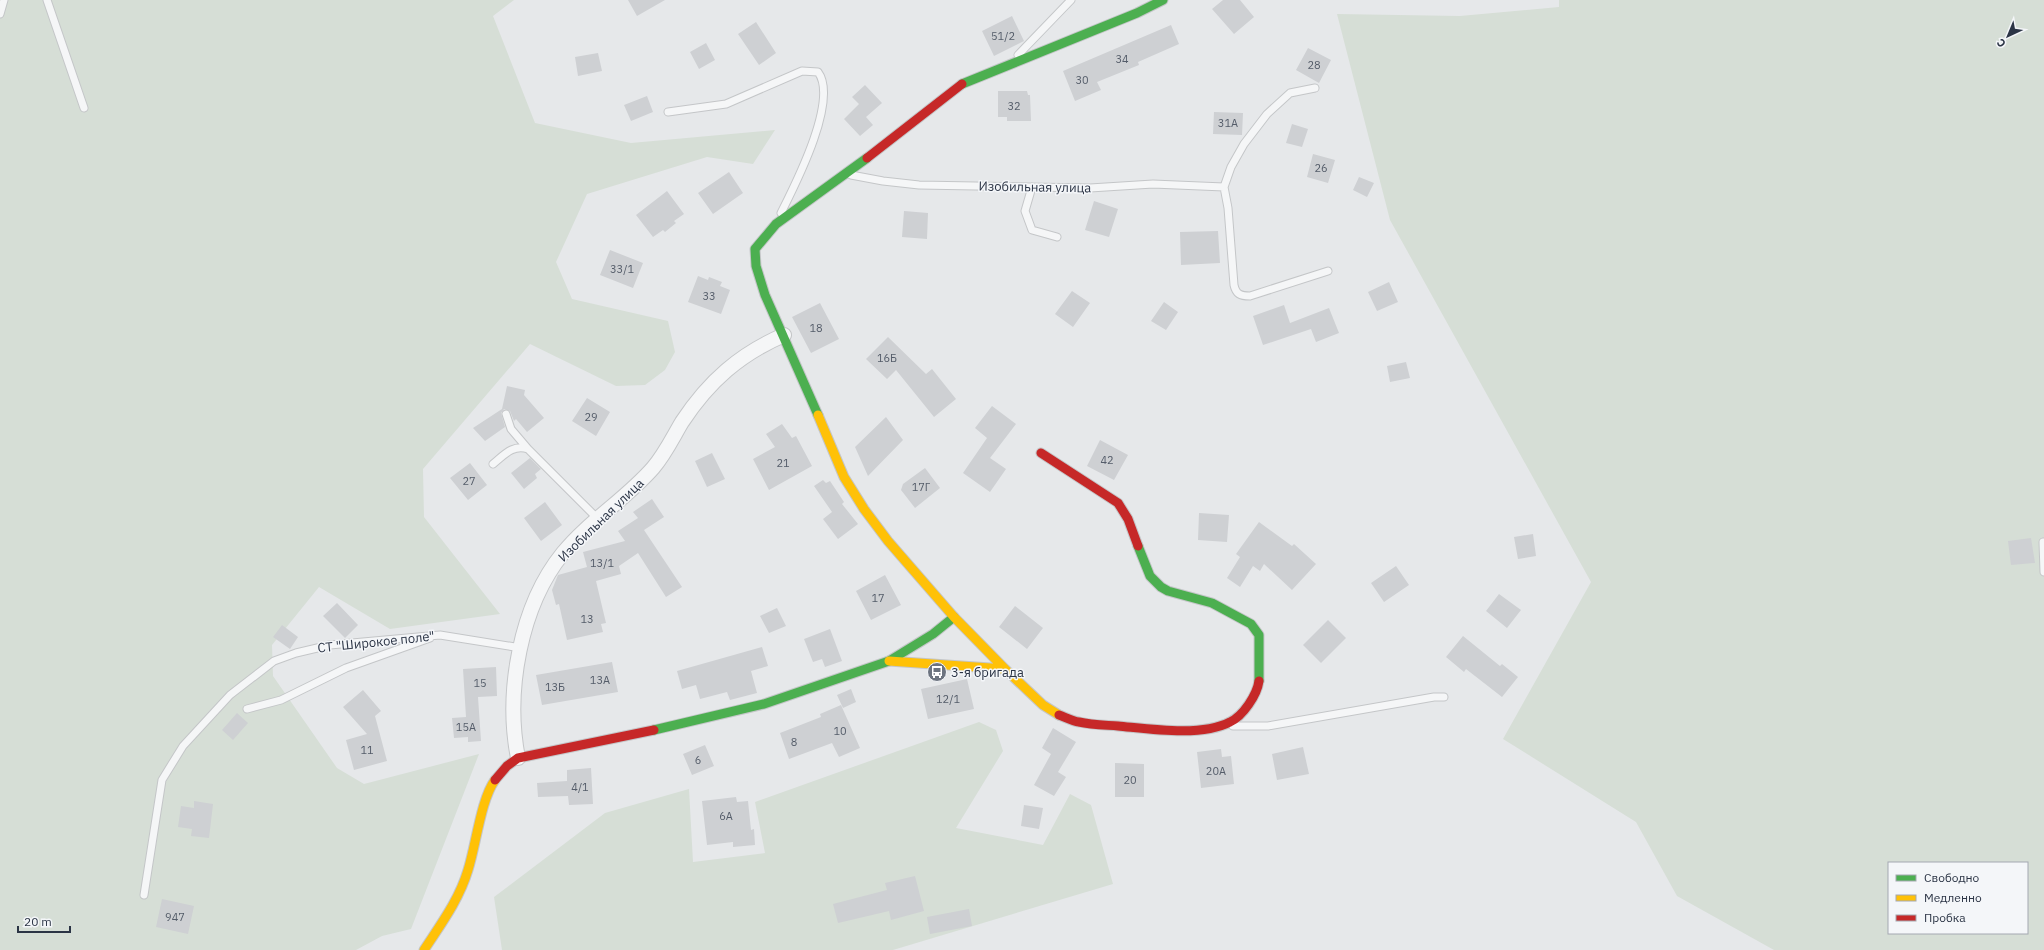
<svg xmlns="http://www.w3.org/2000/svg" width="2044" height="950" viewBox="0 0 2044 950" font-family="'IBM Plex Sans',sans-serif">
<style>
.green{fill:#d6ded6;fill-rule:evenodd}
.building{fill:#ced0d3}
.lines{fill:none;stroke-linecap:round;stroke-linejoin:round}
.lane-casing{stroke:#c4c6c8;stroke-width:9}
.street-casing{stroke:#c4c6c8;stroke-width:16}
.fast-casing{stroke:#c4c6c8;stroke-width:11}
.slow-casing{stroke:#c4c6c8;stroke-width:11}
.jam-casing{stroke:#c4c6c8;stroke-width:11}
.lane{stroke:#f5f6f7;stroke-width:7}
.street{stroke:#f5f6f7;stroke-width:14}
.fast{stroke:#4caf50;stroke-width:9}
.slow{stroke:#ffc107;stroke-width:9}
.jam{stroke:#c62828;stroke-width:9}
.labels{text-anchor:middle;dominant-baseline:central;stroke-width:3;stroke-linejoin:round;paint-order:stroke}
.number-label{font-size:11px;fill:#545c69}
.street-label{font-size:13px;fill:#2b3445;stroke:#f4f6f9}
.poi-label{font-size:13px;fill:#2b3445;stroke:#f4f6f9;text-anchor:start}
</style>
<rect width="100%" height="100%" fill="#e6e8ea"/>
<path class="green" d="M0 0H514L493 16 535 123 631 143 775 130 753 164 707 157 587 194 556 262 572 299 668 321 675 352 665 370 645 385 616 386 530 344 423 469 424 517 500 614 390 629 319 587 272 645 273 676 337 768 364 784 479 754 411 929 382 936 356 950H0Z
M1559 0H2044V950H1774L1677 896 1636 822 1503 739 1591 582 1390 220 1337 14 1460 16 1559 7ZM1889 863H2027V933H1889Z
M979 722 996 730 1003 751 956 828 1043 845 1070 794 1091 805 1113 884 893 950H502L494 897 605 813 689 789 693 862 765 853 755 802Z"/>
<path class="building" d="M628 0H665L637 16Z
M1223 0H1240L1254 17 1234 34 1212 9Z
M1012 16 1024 41 994 56 982 31Z
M756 22 776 53 759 65 738 34Z
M1171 25 1179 44 1138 62 1139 65 1097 82 1101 90 1075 101 1063 71Z
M706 43 715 60 699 69 690 52Z
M1308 48 1331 60 1319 83 1296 70Z
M598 53 602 71 578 76 575 57Z
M865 85 882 103 866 117 873 125 860 136 844 119 859 104 852 97Z
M998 91H1027L1028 95H1030L1031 121H1007V117H998Z
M647 96 653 112 631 121 624 105Z
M1214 112 1243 113 1242 135 1213 134Z
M1292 124 1308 129 1302 147 1286 143Z
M1313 154 1335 160 1328 183 1307 177Z
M729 172 743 193 713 214 698 193Z
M1359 177 1374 183 1367 197 1353 190Z
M667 191 684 214 674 221 676 223 665 232 663 230 653 237 636 215Z
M1094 201 1118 209 1109 237 1085 230Z
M904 211 928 213 927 239 902 237Z
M1218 231 1220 263 1181 265 1180 232Z
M610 250 643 263 633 288 600 275Z
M698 276 708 280 709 277 722 282 720 286 730 290 721 314 688 302Z
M1389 282 1398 302 1377 311 1368 292Z
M1072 291 1090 303 1073 327 1055 314Z
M1164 302 1178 312 1166 330 1151 321Z
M820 303 839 339 811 353 792 317Z
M1284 305 1290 323 1329 308 1339 333 1316 342 1311 329 1263 345 1253 316Z
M888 337 926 374 932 369 956 399 934 417 896 370 887 379 866 359Z
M1406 362 1410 378 1390 382 1387 366Z
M507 386 525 390 524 395 544 418 527 432 516 419 514 421 510 411 504 409 501 413 505 427 485 441 473 428 502 409Z
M587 398 610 412 596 436 572 421Z
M992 406 1016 424 990 458 1006 469 990 492 963 473 987 438 975 428Z
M886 417 903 440 868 476 855 447Z
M782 424 792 438 796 436 812 466 769 490 753 459 775 447 766 434Z
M1100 440 1128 455 1114 480 1087 466Z
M712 453 725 479 707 487 695 461Z
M530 458 541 469 535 474 537 478 524 489 511 473Z
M470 463 487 485 468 500 450 478Z
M925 468 940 488 915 508 901 490 903 484Z
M823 480 826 483 830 481 844 502 842 504 858 524 838 539 823 519 832 512 814 486Z
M652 499 664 517 644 530 682 587 666 597 638 553 619 566 621 574 596 581 606 623 601 624 603 632 567 640 559 604 556 605 552 590 558 575 587 567 583 552 625 541 618 531 638 518 633 512Z
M545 502 562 525 541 541 524 518Z
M1199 513 1229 515 1227 542 1198 540Z
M1259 522 1292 546 1294 544 1316 564 1292 590 1264 564 1260 571 1253 566 1240 587 1227 578 1240 557 1236 554Z
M1533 534 1536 556 1518 559 1514 537Z
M2031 538 2035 563 2011 565 2008 541Z
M1396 566 1409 585 1384 602 1371 583Z
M885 575 901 605 871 620 856 591Z
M1499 594 1521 610 1507 628 1486 611Z
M337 603 358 625 345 638 323 616Z
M1015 606 1043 628 1027 649 999 627Z
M777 608 786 626 769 633 760 616Z
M1328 620 1346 638 1321 663 1303 645Z
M282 625 298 637 290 649 273 637Z
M830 629 842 661 825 667 822 659 813 662 804 639Z
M1463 636 1500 666 1502 664 1518 677 1502 697 1466 669 1464 672 1446 657Z
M762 647 768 666 751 671 757 693 730 700 727 692 700 699 696 685 682 689 677 671Z
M612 662 618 692 542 705 536 675Z
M496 667 497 696 478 697 481 741 468 742V737L454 738 452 718 466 717 463 669Z
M967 679 974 709 928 719 921 689Z
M851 689 856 702 843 708 837 695Z
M363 690 381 711 375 716 387 761 354 770 346 740 367 734 343 707Z
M841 705 860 748 839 757 832 743 789 759 780 733 821 717 820 714Z
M237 713 248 723 233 740 222 730Z
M1053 728 1076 742 1058 772 1066 777 1054 796 1034 785 1051 754 1042 748Z
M705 745 714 766 692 775 683 754Z
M1303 747 1309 774 1277 780 1272 754Z
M1221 749 1222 757 1231 756 1234 784 1201 788 1197 752Z
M1115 763 1144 764V797H1115Z
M591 768 593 804 569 805 568 796 538 797 537 783 567 781V770Z
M736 797 737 802 748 801 751 830 754 829 755 845 733 847V842L707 845 702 801Z
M194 801 213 804 209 838 191 836 192 829 178 827 181 806 194 808Z
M1024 805 1043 808 1039 829 1021 826Z
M915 876 924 911 891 920 889 911 838 923 833 904 887 890 885 883Z
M162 899 194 906 188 934 156 927Z
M969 909 972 926 930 934 927 917Z"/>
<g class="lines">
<defs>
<path id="lane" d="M47 0 84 108
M0 14 4 0
M1018 55 1071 0
M1315 88 1290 93 1267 114 1244 144 1231 167 1224 187 1228 208 1234 285C1236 294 1240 296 1250 296L1328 271
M668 112 726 104 802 71 818 72C839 100 795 185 781 213
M851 175 883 181 919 185 1090 188 1153 184 1224 187
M1032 187 1025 211 1032 230 1057 237
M506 414 511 429 528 449
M493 464C504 455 513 444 528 449L598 519
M2043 542 2044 572
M247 709 281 700 346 668 430 638
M1233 726H1268L1434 697H1444
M144 895 162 780 183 746 230 695 274 661 296 653 330 645 440 635 521 648"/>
<path id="street" d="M518 758C505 692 520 606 563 553 589 521 626 499 653 468 665 454 673 437 682 422 709 381 740 354 784 335"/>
<path id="fast" d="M962 84 1137 13 1163 0
M818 415 765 295 756 266 755 249 776 224 867 158
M1138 546 1150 576 1161 587 1168 591 1212 603 1251 624 1259 635V681
M654 730 764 704 889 661 933 634 954 617"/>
<path id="slow" d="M818 415 844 477 864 509 888 541 954 617 1005 669
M889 661 1005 669 1043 705 1059 715
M424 950C441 924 459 900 468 870 476 845 481 799 495 780"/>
<path id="jam" d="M867 158 962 84
M1041 453 1118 503 1128 519 1138 546
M1059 715C1065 717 1072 721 1079 722 1092 725 1105 725 1118 726 1150 729 1201 737 1230 722 1243 716 1257 695 1259 681
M495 780 507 766 518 758 654 730"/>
</defs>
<use href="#lane" class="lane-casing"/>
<use href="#street" class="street-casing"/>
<use href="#fast" class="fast-casing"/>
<use href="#slow" class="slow-casing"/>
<use href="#jam" class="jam-casing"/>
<use href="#lane" class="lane"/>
<use href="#street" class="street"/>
<use href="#fast" class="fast"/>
<use href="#slow" class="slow"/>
<use href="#jam" class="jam"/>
</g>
<defs>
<symbol id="bus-disc" viewBox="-11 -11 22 22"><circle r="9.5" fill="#6c737f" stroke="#f4f6f9"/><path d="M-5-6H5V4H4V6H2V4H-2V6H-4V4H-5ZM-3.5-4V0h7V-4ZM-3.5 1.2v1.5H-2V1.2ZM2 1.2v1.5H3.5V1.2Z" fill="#fff"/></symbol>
</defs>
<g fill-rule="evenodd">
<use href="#bus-disc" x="926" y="661" width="22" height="22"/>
</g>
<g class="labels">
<g class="number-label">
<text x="1003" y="36">51/2</text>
<text x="1122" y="59">34</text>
<text x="1314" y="65">28</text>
<text x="1082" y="80">30</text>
<text x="1014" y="106">32</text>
<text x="1228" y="123">31А</text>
<text x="1321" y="168">26</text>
<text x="622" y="269">33/1</text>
<text x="709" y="296">33</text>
<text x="816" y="328">18</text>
<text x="887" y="358">16Б</text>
<text x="591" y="417">29</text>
<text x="1107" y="460">42</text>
<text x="783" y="463">21</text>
<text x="469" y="481">27</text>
<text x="921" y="487">17Г</text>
<text x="602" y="563">13/1</text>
<text x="878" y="598">17</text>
<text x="587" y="619">13</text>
<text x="600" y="680">13А</text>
<text x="480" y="683">15</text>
<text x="555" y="687">13Б</text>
<text x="948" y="699">12/1</text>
<text x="466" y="727">15А</text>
<text x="840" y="731">10</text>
<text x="794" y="742">8</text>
<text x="367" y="750">11</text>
<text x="698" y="760">6</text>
<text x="1216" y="771">20А</text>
<text x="1130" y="780">20</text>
<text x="580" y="787">4/1</text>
<text x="726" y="816">6А</text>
<text x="175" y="917">947</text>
</g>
<g class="street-label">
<text transform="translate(1035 187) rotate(1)">Изобильная улица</text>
<text transform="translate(601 520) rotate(-44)">Изобильная улица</text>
<text transform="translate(376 642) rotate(-6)">СТ "Широкое поле"</text>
</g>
<g class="poi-label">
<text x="951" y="672">3-я бригада</text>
</g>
</g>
<rect x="1888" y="862" width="140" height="72" fill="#f4f6f9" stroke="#a4a8b1"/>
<rect x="1896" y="875" width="20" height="6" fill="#4caf50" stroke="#a4a8b1"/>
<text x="1924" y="882" font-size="12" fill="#2b3445">Свободно</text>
<rect x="1896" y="895" width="20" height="6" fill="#ffc107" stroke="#a4a8b1"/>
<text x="1924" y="902" font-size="12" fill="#2b3445">Медленно</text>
<rect x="1896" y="915" width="20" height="6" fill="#c62828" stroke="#a4a8b1"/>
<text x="1924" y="922" font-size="12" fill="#2b3445">Пробка</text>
<g transform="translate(2008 36) rotate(224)" stroke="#f4f6f9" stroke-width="3" paint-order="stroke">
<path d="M0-3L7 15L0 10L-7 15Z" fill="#2b3445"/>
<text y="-6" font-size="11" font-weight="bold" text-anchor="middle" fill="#2b3445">С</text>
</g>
<path d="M18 926v6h52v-6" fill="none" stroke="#2b3445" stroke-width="2"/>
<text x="24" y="926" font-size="12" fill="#2b3445" stroke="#f4f6f9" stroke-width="3" paint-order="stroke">20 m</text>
</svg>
